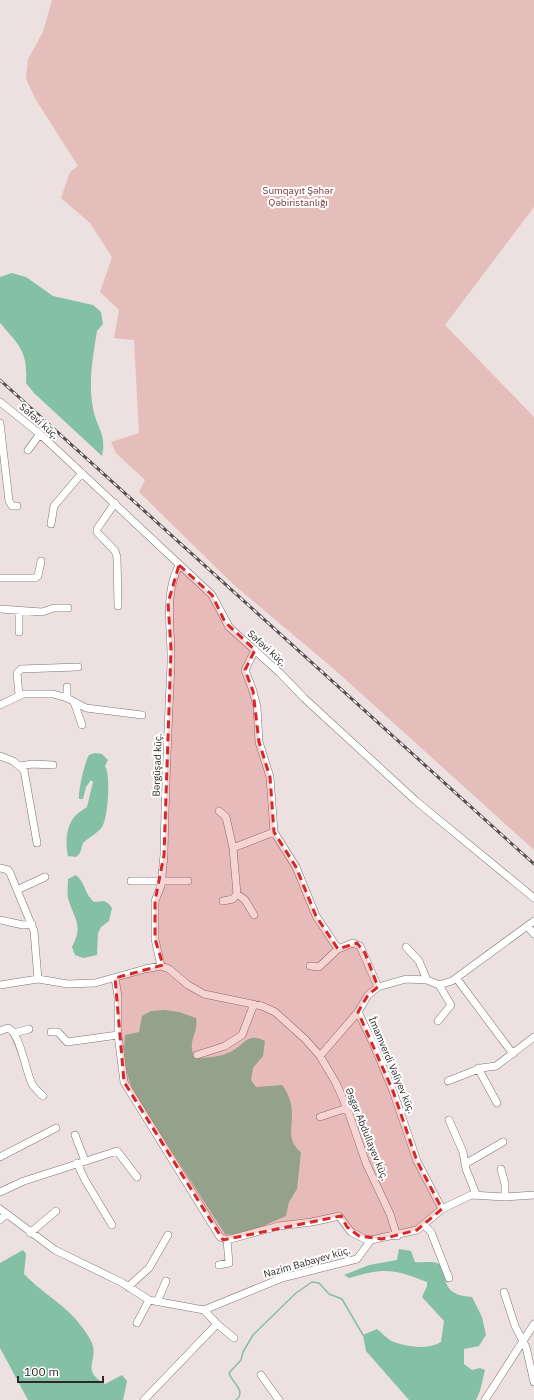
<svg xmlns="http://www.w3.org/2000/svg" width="534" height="1400" viewBox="0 0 534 1400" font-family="'IBM Plex Sans',sans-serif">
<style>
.green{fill:#e5bdbb}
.water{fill:#84c0a4}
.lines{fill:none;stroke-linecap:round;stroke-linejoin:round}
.stream{stroke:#84c0a4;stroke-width:1.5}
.minor-casing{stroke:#7f7473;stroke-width:8}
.minor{stroke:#fff;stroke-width:7}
.rail-casing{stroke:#564f4f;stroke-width:3}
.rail{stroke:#fff;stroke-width:1.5;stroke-dasharray:4.5;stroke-linecap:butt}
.marked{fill:#d62828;fill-opacity:0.2;stroke:#d62828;stroke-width:3;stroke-dasharray:8 5;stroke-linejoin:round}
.labels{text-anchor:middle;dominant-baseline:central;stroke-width:4;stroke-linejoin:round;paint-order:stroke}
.park-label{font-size:10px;fill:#7b3032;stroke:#fff}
.street-label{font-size:10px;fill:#2e2929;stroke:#fff}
</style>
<rect width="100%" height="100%" fill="#ede0e0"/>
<path class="green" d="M52 0H534V207L445 325 534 417V850L335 670 234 585 139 492 145 480 116 453 111 442 139 433 134 340 114 338 119 310 100 292 112 257 90 223 61 198 70 172 78 166 36 100 26 79 28 59 43 32Z"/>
<path class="water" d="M12 273 26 277 53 296 93 305 101 312 103 324 97 331C93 356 88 383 93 408 96 428 107 432 102 456L34 393 26 383C28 351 19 345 0 323V277Z
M95 753 102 754 108 760 105 766C111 775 108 818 102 827 97 834 89 837 83 843L80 853 76 857 68 856C65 843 66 825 76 815 79 812 83 810 87 807L93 782 91 780 86 787 83 799H79C78 791 85 761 89 755Z
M76 875C86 883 84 894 94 902L104 901 109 904 112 908 109 921 101 927 98 933 97 955 83 958 75 955 72 947C84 924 74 920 68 898 67 893 68 885 68 879Z
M164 1010 179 1012 196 1018C199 1033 186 1042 195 1058 206 1058 222 1057 232 1051 245 1044 248 1032 265 1041L263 1056 253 1068 251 1080 256 1087 282 1085C289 1094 292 1104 292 1115 292 1130 287 1141 301 1152L297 1189 289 1202 286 1216C268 1223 244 1238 225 1234L135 1094C125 1074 123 1057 125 1035L139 1032 142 1016 151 1011Z
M399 1249 411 1251 415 1262C422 1263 431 1261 437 1263 452 1269 434 1295 472 1297L482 1317 486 1335 479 1346 464 1349V1364L472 1370 480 1368 485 1370 480 1391 476 1400H409L366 1351 363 1335 377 1329C382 1333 388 1340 394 1342 408 1347 428 1350 441 1342L444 1321 422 1297 427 1286V1282C393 1268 383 1268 349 1278L344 1275 369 1265 397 1260Z
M23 1250 26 1254 24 1274C47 1298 72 1307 90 1339 102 1360 78 1368 105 1384L122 1375 127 1381 123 1400H28L0 1348V1263Z"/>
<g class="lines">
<path class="stream" d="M236 1400C247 1391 232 1383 229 1373L241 1360 243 1352 253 1335 296 1293 312 1282 319 1283 329 1294 342 1299 363 1335"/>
<defs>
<path id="minor" d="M0 402 40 434 212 595 229 627 280 673 304 698 416 801 534 898
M0 423 9 501 12 506H17
M28 450 40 434
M115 503 97 529V532L115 551 117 557 118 606
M51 524 54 506 82 473
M0 578H35L38 576 41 561
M0 609 42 612 54 608H68
M19 632V612
M255 650 245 670 253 691 257 707 259 742 270 777 274 832
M19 695 17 673 21 669 78 667
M67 698V687
M74 702 82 725
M0 705 23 694H53L67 698 86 708 142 715
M0 756 13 761 24 770 37 843
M21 766 32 764 53 765
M219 811 226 817 233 848
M0 868 8 870 10 873 34 931 38 979
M131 881H188
M17 890 45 877
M237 894 245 900 254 915
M223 901 233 899 237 894 233 848 274 832 296 867 316 916 338 949 353 943 360 946 378 987
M0 920 23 925 32 924
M528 927 534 934
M406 947 419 961 427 980
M161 966 155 939V901L161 886 164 855C165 791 168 727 171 664 172 629 163 597 179 565
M310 966 319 967 338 949
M115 978 118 996V1035L124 1082 220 1237 227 1240 279 1226 312 1222 339 1216 351 1232 365 1239 371 1240
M457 979 513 1054
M0 985 38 979 68 984 95 983 145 969 161 966 169 969 188 985 204 994 262 1006 275 1012 305 1039 320 1056 336 1083 347 1108 366 1163 390 1214 397 1236
M438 1021 451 1005 439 985
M0 1031 8 1028C20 1033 26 1072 32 1084 35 1089 39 1092 43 1096
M51 1032H58L67 1042 118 1035
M14 1033 29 1029
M197 1055 225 1046 242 1035 254 1004
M320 1056 358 1012
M478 1068 497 1103
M448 1081 481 1068 496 1066 534 1037
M320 1117 347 1108
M449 1120 463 1152 466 1169 476 1194
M75 1135 85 1161
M0 1157 56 1128
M77 1163 85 1180 112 1225
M465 1164 503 1142
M501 1169 505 1184V1197
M0 1192 24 1181 117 1151 137 1177
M0 1209 55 1250 121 1282 149 1300 204 1310 282 1278 357 1259 371 1240 417 1230 442 1209 471 1195 505 1197 534 1195
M442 1209 417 1161 393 1091 373 1043 358 1012 368 995 378 987 406 979 427 980 439 985 452 981 534 921
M0 1220 6 1214
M424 1225 431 1232 449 1278
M30 1233 56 1211
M219 1265 229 1263 227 1240
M128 1287 149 1268 168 1235
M504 1292 515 1326 526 1347 534 1382
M157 1302 166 1281
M137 1323 149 1300
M217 1324 234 1338
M261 1375 279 1400
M144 1400 217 1324 204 1310
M485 1400 534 1324"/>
</defs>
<use href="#minor" class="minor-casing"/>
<use href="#minor" class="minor"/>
<defs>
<path id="rail" d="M0 380 534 864"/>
</defs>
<use href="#rail" class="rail-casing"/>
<use href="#rail" class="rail"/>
</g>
<path class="marked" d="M179 565 212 595 225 622 255 650 245 670 253 691 259 742 270 777 274 832 296 867 316 916 338 949 357 943 365 953 378 987 368 995 358 1012 393 1091 417 1161 442 1209 417 1230 382 1239 359 1236 347 1227 341 1216 223 1240 124 1082 115 978 163 965 155 939V901L164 855 171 649 168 603Z"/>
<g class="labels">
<g class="park-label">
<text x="298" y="190">Sumqayıt Şəhər<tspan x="298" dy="12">Qəbiristanlığı</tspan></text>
</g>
<g class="street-label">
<text transform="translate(39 421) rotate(41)">Səfəvi küç.</text>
<text transform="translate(267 648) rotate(42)">Səfəvi küç.</text>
<text transform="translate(157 765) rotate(-88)">Bərgüşad küç.</text>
<text transform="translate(392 1065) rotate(67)">İmamverdi Vəliyev küç.</text>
<text transform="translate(367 1134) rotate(68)">Əsgər Abdullayev küç.</text>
<text transform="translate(307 1262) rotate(-16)">Nazim Babayev küç.</text>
</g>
</g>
<path d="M18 1376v6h85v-6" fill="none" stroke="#2e2929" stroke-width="2"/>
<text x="24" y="1376" font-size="12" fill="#2e2929" stroke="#ffffff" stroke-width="3" paint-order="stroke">100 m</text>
</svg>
